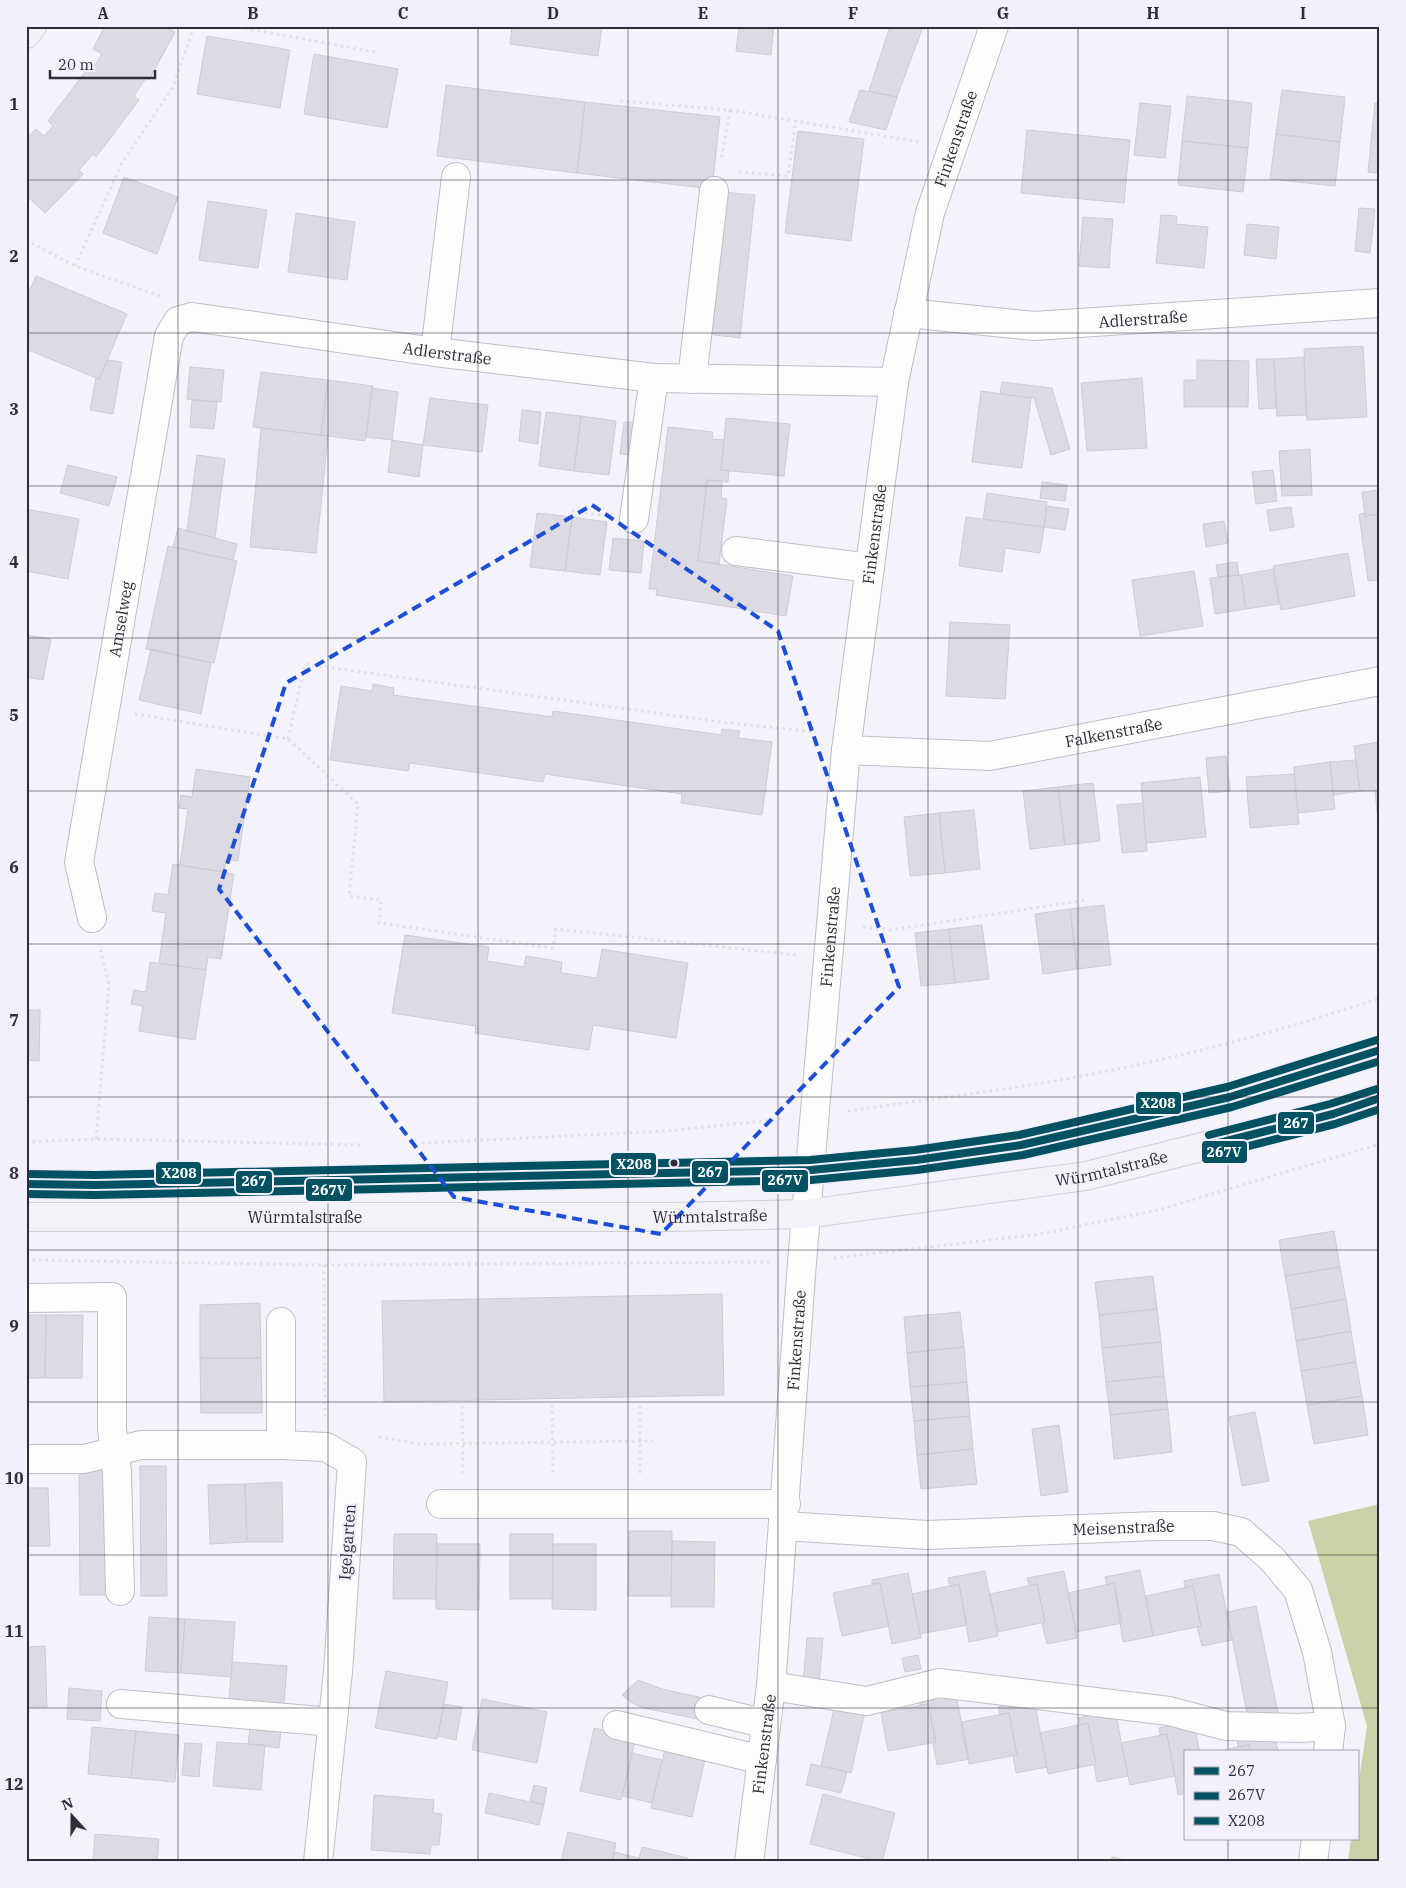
<svg xmlns="http://www.w3.org/2000/svg" width="1406" height="1888" viewBox="0 0 1406 1888" font-family="'IBM Plex Serif',serif">
<style>
.forest{fill:#cbd2a8}
.building{fill:#dddae4;stroke:#cdcbd4}
.lines{fill:none;stroke-linecap:round;stroke-linejoin:round}
.minor-casing{stroke:#bfbdc5;stroke-width:30}
.major-casing{stroke:#d1d0d5;stroke-width:30}
.path{stroke:#e1e1e3;stroke-width:3;stroke-dasharray:2.5 4;stroke-linecap:butt}
.minor{stroke:#fdfdfe;stroke-width:28}
.major{stroke:#f2f2f8;stroke-width:28}
.bus-1-casing{stroke:#f2effe;stroke-width:11}
.bus-2-casing{stroke:#f2effe;stroke-width:11}
.bus-3-casing{stroke:#f2effe;stroke-width:11}
.bus-1{stroke:#005262;stroke-width:8}
.bus-2{stroke:#005262;stroke-width:8}
.bus-3{stroke:#005262;stroke-width:8}
.marked{fill:none;stroke:#1d4ed8;stroke-width:4;stroke-dasharray:10 6;stroke-linejoin:round}
.grid{fill:none;stroke:#2f2d36;stroke-width:1;stroke-opacity:0.55}
.bus-dot{fill:#2f2d36;stroke:#f2effe;stroke-width:2}
.labels{text-anchor:middle;dominant-baseline:central;stroke-width:4.5;stroke-linejoin:round;paint-order:stroke}
.street-label{font-size:16px;fill:#2f2d36;stroke:#f2effe}
.line-badge{stroke:#f2effe;stroke-width:2}
.badge-label{font-size:14px;text-anchor:middle;font-weight:bold;fill:#fff}
.neatline{fill:none;stroke:#2f2d36;stroke-width:2}
.grid-label{font-size:16px;text-anchor:middle;font-weight:bold;fill:#2f2d36}
</style>
<rect width="100%" height="100%" fill="#f4f2fa"/>
<path class="forest" d="M1380 1504V1862H1348L1351 1839H1357V1794L1367 1726 1308 1521Z"/>
<path class="building" d="M105 26H165L175 32 149 80 146 78 134 96 139 100 96 157 93 154 79 170 83 174 45 213 26 195V139L36 129 44 136 53 126 48 121 91 64 94 66 102 54 93 49Z
M512 26H602L598 56 510 44Z
M739 26H774L771 55 736 51Z
M890 26 923 27 897 97 869 91Z
M207 36 290 50 280 108 197 94Z
M314 54 398 69 387 128 304 114Z
M446 85 585 102 577 173 437 156Z
M860 90 897 97 886 130 849 122Z
M1282 90 1345 97 1340 142 1276 134Z
M1187 96 1252 103 1248 148 1182 141Z
M585 102 720 117 712 189 577 173Z
M1140 103 1171 106 1165 158 1134 155Z
M1375 103 1380 104V173L1368 172Z
M1027 130 1130 140 1124 203 1021 193Z
M798 131 864 139 851 241 785 233Z
M1276 134 1340 142 1335 186 1270 179Z
M1182 141 1248 148 1243 192 1178 185Z
M124 177 178 197 157 254 103 233Z
M722 192 755 195 740 338 707 334Z
M208 201 267 210 258 268 199 260Z
M1359 208 1375 209 1370 253 1355 251Z
M296 213 355 222 347 280 288 272Z
M1161 215 1177 216 1176 224 1208 227 1204 268 1156 263Z
M1083 217 1113 219 1109 268 1079 266Z
M1247 224 1279 227 1276 259 1244 255Z
M36 276 127 314 99 379 26 349V299Z
M1363 346 1367 417 1307 420 1304 349Z
M1304 357 1306 415 1277 416 1274 359Z
M1256 359H1274L1276 408 1259 409Z
M108 360 122 362 113 414 90 410 96 378 99 379Z
M1197 360 1249 361 1248 407H1184V380H1197Z
M190 367 224 370 221 402 187 399Z
M261 372 328 380 321 435 253 427Z
M1142 378 1147 448 1087 451 1081 383Z
M328 380 373 386 365 441 321 435Z
M1002 382 1052 388 1070 449 1051 455 1034 398 1000 394Z
M372 388 398 392 392 440 366 437Z
M981 391 1031 398 1022 468 972 462Z
M430 398 488 405 482 452 423 445Z
M192 400 217 402 214 429 190 427Z
M522 410 541 412 538 444 519 441Z
M546 412 581 416 574 471 539 466Z
M581 416 616 421 609 475 574 471Z
M726 418 790 424 784 476 721 470Z
M624 422 639 423 636 456 620 454Z
M668 427 713 432 712 439 724 440 721 470 729 471 728 482 707 480 698 561 793 576 786 616 656 595 657 589H649Z
M261 428 328 436 316 553 250 547Z
M392 440 423 445 419 477 388 472Z
M1310 449 1312 495 1282 496 1279 451Z
M197 455 225 459 215 538 187 531Z
M68 465 117 477 109 506 60 493Z
M1273 470 1277 501 1256 504 1252 472Z
M707 480 722 481 721 498 727 499 719 564 698 561Z
M1042 482 1067 485 1065 501 1040 498Z
M1380 490V514L1365 516 1362 492Z
M987 493 1047 502 1044 527 983 519Z
M1047 506 1069 509 1065 530 1044 527Z
M1291 507 1294 527 1270 531 1267 510Z
M26 509 79 519 68 579 26 571Z
M537 513 572 517 565 571 530 567Z
M1365 513V516L1380 514V580L1368 581 1359 514Z
M572 517 607 522 600 575 565 571Z
M966 517 1044 527 1040 553 1005 548 1002 572 959 566Z
M1224 521 1228 543 1206 547 1203 524Z
M178 528 237 544 233 560 173 547Z
M613 538 644 541 641 573 609 570Z
M168 546 237 561 214 663 146 649Z
M1348 553 1355 596 1281 610 1273 566Z
M1237 562 1239 575 1218 577 1216 565Z
M1273 569 1279 604 1246 609 1241 575Z
M1194 571 1203 626 1140 636 1132 580Z
M1241 575 1246 609 1215 614 1210 578Z
M950 622 1010 625 1005 699 946 696Z
M26 635 51 639 43 680 26 677Z
M151 649 211 663 201 714 139 700Z
M373 684 394 688 393 695 552 717 553 711 721 735 722 729 740 731 738 738 772 742 762 815 681 803 682 794 545 774 543 782 410 763 408 771 330 760 341 686 372 691Z
M1380 742V822H1378L1375 790 1360 791 1354 746Z
M1226 756 1230 791 1209 793 1206 758Z
M1356 760 1360 791 1333 795 1330 762Z
M1330 762 1335 809 1298 813 1294 767Z
M196 769 250 777 238 861 226 859 224 872 180 865 188 809 179 808 181 795 192 797Z
M1294 774 1299 824 1250 828 1246 777Z
M1200 777 1206 837 1146 843 1141 783Z
M1093 783 1100 841 1065 845 1058 787Z
M1058 787 1065 845 1030 849 1023 791Z
M1143 803 1147 851 1122 853 1117 805Z
M974 810 980 869 945 873 939 813Z
M939 813 945 873 910 876 904 817Z
M173 864 234 874 221 959 208 957 206 970 159 963 166 913 152 911 155 893 168 895Z
M1104 905 1111 965 1077 969 1070 909Z
M1070 909 1077 969 1043 974 1035 914Z
M982 925 989 979 955 983 949 929Z
M949 929 955 983 921 986 915 933Z
M405 935 489 947 487 961 524 967 526 956 562 962 561 973 597 978 602 949 688 963 676 1038 593 1025 589 1050 475 1033 476 1026 392 1013Z
M150 962 206 970 195 1040 139 1031 143 1006 131 1004 134 990 146 992Z
M26 1010H40L39 1061 26 1060Z
M1334 1231 1340 1267 1285 1276 1279 1240Z
M1340 1267 1346 1299 1291 1309 1285 1276Z
M1153 1276 1157 1309 1099 1315 1095 1282Z
M722 1294 724 1395 384 1402 382 1301Z
M1346 1299 1351 1331 1296 1341 1291 1309Z
M260 1303 261 1358H200V1305Z
M1157 1309 1161 1342 1102 1348 1099 1315Z
M960 1312 964 1347 907 1353 904 1317Z
M26 1315H46L45 1378H26Z
M46 1315H83L82 1378H45Z
M1351 1331 1356 1362 1301 1371 1296 1341Z
M1161 1342 1164 1376 1106 1382 1102 1348Z
M964 1347 967 1382 910 1387 907 1353Z
M200 1358H261L262 1413H201Z
M1356 1362 1362 1396 1307 1405 1301 1371Z
M1164 1376 1168 1409 1110 1415 1106 1382Z
M967 1382 970 1416 914 1421 910 1387Z
M1362 1396 1368 1435 1314 1444 1307 1405Z
M1168 1409 1172 1452 1114 1459 1110 1415Z
M1255 1412 1269 1481 1242 1486 1229 1417Z
M970 1416 973 1449 917 1455 914 1421Z
M1059 1425 1068 1492 1041 1496 1032 1429Z
M973 1449 977 1484 921 1489 917 1455Z
M105 1466 107 1595H80L79 1467Z
M140 1466H166L167 1596H141Z
M282 1482 283 1542H247L245 1484Z
M245 1484 247 1542 210 1544 208 1485Z
M26 1488H48L50 1546H26Z
M629 1531H672L671 1596H628Z
M394 1534H437L436 1599H393Z
M510 1534H553V1599H510Z
M672 1541 715 1542 714 1607H671Z
M437 1544H480L479 1610 436 1609Z
M553 1544H596V1610L552 1609Z
M1140 1570 1153 1636 1123 1642 1114 1583 1107 1585 1105 1577Z
M985 1571 998 1636 969 1642 959 1584 950 1587 948 1578Z
M1064 1571 1077 1638 1047 1644 1042 1623 1045 1622 1037 1584 1029 1586 1027 1578Z
M908 1573 921 1638 892 1644 880 1583 872 1584V1580Z
M1219 1574 1232 1640 1202 1646 1197 1627 1201 1626 1193 1586 1185 1588 1184 1581Z
M880 1583 889 1626 842 1636 833 1593Z
M1114 1583 1122 1623 1076 1632 1068 1593Z
M959 1584 967 1625 920 1634 912 1594Z
M1037 1584 1045 1622 998 1632 990 1594Z
M1193 1586 1201 1626 1153 1636 1146 1596Z
M1256 1606 1279 1718 1249 1723 1227 1612Z
M149 1617 185 1619 181 1673 145 1671Z
M185 1619 235 1622 231 1677 181 1673Z
M807 1638H823L819 1683 803 1682Z
M45 1646 47 1707H26V1647Z
M918 1655 921 1669 905 1672 902 1658Z
M232 1662 287 1666 284 1704 229 1701Z
M386 1671 448 1682 437 1739 375 1728Z
M638 1680 662 1689 712 1700 707 1721 644 1708 632 1703 622 1695Z
M69 1688 102 1691 100 1721 67 1719Z
M955 1690 969 1759 937 1765 933 1743 936 1742 928 1704 920 1705 918 1697Z
M482 1699 547 1712 537 1763 472 1750Z
M1034 1700 1047 1767 1016 1773 1013 1756 1017 1755 1009 1713 1000 1714 998 1707Z
M444 1704 462 1707 456 1740 438 1736Z
M928 1704 936 1742 888 1751 881 1713Z
M835 1705 865 1712 851 1773 821 1765Z
M1115 1710 1128 1776 1097 1782 1094 1765 1096 1764 1088 1723 1080 1725 1079 1718Z
M1009 1713 1017 1755 969 1764 961 1722Z
M1193 1721 1200 1752H1185V1793L1178 1795 1167 1734 1160 1735 1159 1728Z
M1088 1723 1096 1764 1048 1774 1040 1733Z
M92 1727 136 1731 131 1778 88 1774Z
M250 1727 281 1729 279 1748 248 1744Z
M594 1728 636 1737 621 1800 580 1791Z
M136 1731 179 1735 175 1782 131 1778Z
M1274 1732 1278 1752H1250L1249 1745 1238 1747 1237 1739Z
M1167 1734 1175 1776 1130 1785 1121 1743Z
M217 1742 265 1745 261 1790 213 1786Z
M185 1743 202 1744 199 1777 182 1775Z
M666 1745 706 1755 692 1817 651 1808Z
M1249 1745 1250 1752H1215L1238 1747Z
M632 1753 662 1760 652 1803 622 1796Z
M811 1764 847 1772 841 1793 806 1785Z
M534 1785 547 1788 544 1804 530 1801Z
M489 1793 544 1805 539 1825 485 1813Z
M823 1794 895 1813 882 1862 810 1844Z
M374 1795 434 1800 433 1813 442 1814 439 1845H431L430 1854 371 1850Z
M568 1832 616 1843 612 1862H561Z
M95 1834 159 1839 157 1862H93Z
M642 1847 688 1858 687 1862H638Z
M614 1852 639 1858 638 1862H612Z
M1112 1857 1125 1860 1133 1862H1111Z"/>
<g class="lines">
<defs>
<g id="minor">
<path id="s1" d="M908 313 1034 326 1380 303"/>
<path d="M435 352 456 177"/>
<path d="M692 379 714 191"/>
<path d="M634 519 654 378"/>
<path d="M736 551 870 568"/>
<path id="s2" d="M846 750 990 756 1380 681"/>
<path id="s3" d="M92 918 79 862 169 336 178 321 192 317 435 352 654 378 894 382"/>
<path d="M26 1298 112 1297V1429L117 1472 120 1591"/>
<path d="M281 1322V1445"/>
<path d="M26 1459H84L141 1445H281L326 1447 352 1462 338 1672 318 1862"/>
<path d="M441 1504H786"/>
<path id="s4" d="M784 1526 927 1535 1157 1526H1213L1241 1532 1272 1559 1298 1590 1317 1652 1331 1726 1328 1752"/>
<path d="M771 1686 867 1701 939 1683 1169 1711 1226 1726 1298 1728 1331 1726"/>
<path d="M121 1704 333 1722"/>
<path d="M709 1710 766 1724"/>
<path d="M617 1725 762 1760"/>
<path id="s5" d="M749 1862 771 1686 802 1262 846 750 894 382 930 213 994 26"/>
<path d="M1313 1862 1316 1839"/>
</g>
<g id="major">
<path d="M26 34 32 26"/>
<path d="M26 1184 95 1185 811 1170 916 1160 1021 1145 1230 1097 1380 1050"/>
<path id="s6" d="M26 1217H670L806 1214 1086 1176 1333 1114 1380 1098"/>
</g>
</defs>
<use href="#minor" class="minor-casing"/>
<use href="#major" class="major-casing"/>
<path class="path" d="M232 26 375 52
M620 101 730 110 721 161
M730 110 920 142
M739 172 788 176 796 120
M26 240 75 266 160 296
M75 266 122 163 173 87 194 26
M572 511 601 515
M135 714 288 739 358 804 349 896 381 900 379 923 553 948 556 929 797 955
M288 739 305 664 721 722 816 732
M863 927 891 930 1086 900
M848 1111C906 1102 965 1095 1024 1086 1144 1067 1264 1037 1380 998
M96 1139 109 985 100 948
M26 1142 96 1139 361 1145
M422 1143 667 1131 782 1119
M834 1258 1040 1234 1158 1210 1380 1144
M26 1260 324 1265 771 1262
M324 1265 325 1416
M552 1405 553 1472
M462 1406 463 1473
M379 1437 420 1444 653 1441
M640 1473V1406"/>
<use href="#minor" class="minor"/>
<use href="#major" class="major"/>
<defs>
<path id="bus-1" d="M1211 1145 1333 1114 1380 1098
M26 1184 95 1185 811 1170 916 1160 1021 1145 1230 1097 1380 1050"/>
<path id="bus-2" d="M1213 1155 1335 1124 1380 1109
M26 1194 95 1195 811 1180 917 1170 1023 1155 1232 1107 1380 1061"/>
<path id="bus-3" d="M1209 1135 1330 1104 1377 1089
M26 1174 95 1175 810 1160 915 1150 1019 1135 1227 1087 1377 1040"/>
</defs>
<use href="#bus-1" class="bus-1-casing"/>
<use href="#bus-2" class="bus-2-casing"/>
<use href="#bus-3" class="bus-3-casing"/>
<use href="#bus-1" class="bus-1"/>
<use href="#bus-2" class="bus-2"/>
<use href="#bus-3" class="bus-3"/>
</g>
<path class="marked" d="M592 505 778 631 899 987 661 1234 454 1197 219 889 286 683Z"/>
<path class="grid" d="M178 26V1862M328 26V1862M478 26V1862M628 26V1862M778 26V1862M928 26V1862M1078 26V1862M1228 26V1752M26 180H1380M26 333H1380M26 486H1380M26 638H1380M26 791H1380M26 944H1380M26 1097H1380M26 1250H1380M26 1402H1380M26 1555H1380M26 1708H1380M1228 1839V1862"/>
<circle class="bus-dot" cx="674" cy="1163" r="4.5"/>
<g class="labels">
<g class="street-label">
<text stroke="none"><textPath href="#s5" startOffset="1739">Finkenstraße</textPath></text>
<text stroke="none"><textPath href="#s1" startOffset="236">Adlerstraße</textPath></text>
<text stroke="none"><textPath href="#s3" startOffset="881">Adlerstraße</textPath></text>
<text stroke="none"><textPath href="#s5" startOffset="1334">Finkenstraße</textPath></text>
<text stroke="none"><textPath href="#s3" startOffset="304">Amselweg</textPath></text>
<text stroke="none"><textPath href="#s2" startOffset="270">Falkenstraße</textPath></text>
<text stroke="none"><textPath href="#s5" startOffset="929">Finkenstraße</textPath></text>
<text stroke="none"><textPath href="#s6" startOffset="1089">Würmtalstraße</textPath></text>
<text stroke="none"><textPath href="#s6" startOffset="684">Würmtalstraße</textPath></text>
<text stroke="none"><textPath href="#s6" startOffset="279">Würmtalstraße</textPath></text>
<text stroke="none"><textPath href="#s5" startOffset="524">Finkenstraße</textPath></text>
<text stroke="none"><textPath href="#s4" startOffset="340">Meisenstraße</textPath></text>
<text transform="translate(347 1542) rotate(-86)">Igelgarten</text>
<text stroke="none"><textPath href="#s5" startOffset="119">Finkenstraße</textPath></text>
</g>
</g>
<g class="line-badge">
<rect x="1135" y="1091" width="47" height="24" rx="5" fill="#005262"/>
<rect x="1277" y="1111" width="38" height="24" rx="5" fill="#005262"/>
<rect x="1201" y="1140" width="47" height="24" rx="5" fill="#005262"/>
<rect x="610" y="1152" width="47" height="24" rx="5" fill="#005262"/>
<rect x="691" y="1160" width="38" height="24" rx="5" fill="#005262"/>
<rect x="155" y="1161" width="47" height="24" rx="5" fill="#005262"/>
<rect x="761" y="1169" width="48" height="24" rx="5" fill="#005262"/>
<rect x="235" y="1170" width="38" height="24" rx="5" fill="#005262"/>
<rect x="305" y="1178" width="48" height="24" rx="5" fill="#005262"/>
</g>
<g class="badge-label">
<text x="1158" y="1108">X208</text>
<text x="1296" y="1128">267</text>
<text x="1224" y="1157">267V</text>
<text x="634" y="1169">X208</text>
<text x="710" y="1177">267</text>
<text x="179" y="1178">X208</text>
<text x="785" y="1185">267V</text>
<text x="254" y="1186">267</text>
<text x="329" y="1195">267V</text>
</g>
<rect width="1406" height="1888" fill="none" stroke="#f2effe" stroke-width="55"/>
<rect x="1184" y="1750" width="175" height="90" fill="#f2effe" stroke="#a4a1ae"/>
<rect x="1194" y="1767" width="25" height="8" fill="#005262" stroke="#a4a1ae"/>
<text x="1228" y="1776" font-size="15" fill="#2f2d36">267</text>
<rect x="1194" y="1792" width="25" height="8" fill="#005262" stroke="#a4a1ae"/>
<text x="1228" y="1800" font-size="15" fill="#2f2d36">267V</text>
<rect x="1194" y="1817" width="25" height="8" fill="#005262" stroke="#a4a1ae"/>
<text x="1228" y="1826" font-size="15" fill="#2f2d36">X208</text>
<g transform="translate(72 1816) rotate(339)" stroke="#f2effe" stroke-width="4" paint-order="stroke">
<path d="M0-4L9 19L0 12L-9 19Z" fill="#2f2d36"/>
<text y="-8" font-size="14" font-weight="bold" text-anchor="middle" fill="#2f2d36">N</text>
</g>
<path d="M50 70v8h105v-8" fill="none" stroke="#2f2d36" stroke-width="2.5"/>
<text x="58" y="70" font-size="15" fill="#2f2d36" stroke="#f2effe" stroke-width="4" paint-order="stroke">20 m</text>
<rect x="28" y="28" width="1350" height="1832" class="neatline"/>
<g class="grid-label">
<text x="103" y="19">A</text>
<text x="253" y="19">B</text>
<text x="403" y="19">C</text>
<text x="553" y="19">D</text>
<text x="703" y="19">E</text>
<text x="853" y="19">F</text>
<text x="1003" y="19">G</text>
<text x="1153" y="19">H</text>
<text x="1303" y="19">I</text>
<text x="14" y="110">1</text>
<text x="14" y="262">2</text>
<text x="14" y="415">3</text>
<text x="14" y="568">4</text>
<text x="14" y="721">5</text>
<text x="14" y="873">6</text>
<text x="14" y="1026">7</text>
<text x="14" y="1179">8</text>
<text x="14" y="1332">9</text>
<text x="14" y="1484">10</text>
<text x="14" y="1637">11</text>
<text x="14" y="1790">12</text>
</g>
</svg>
